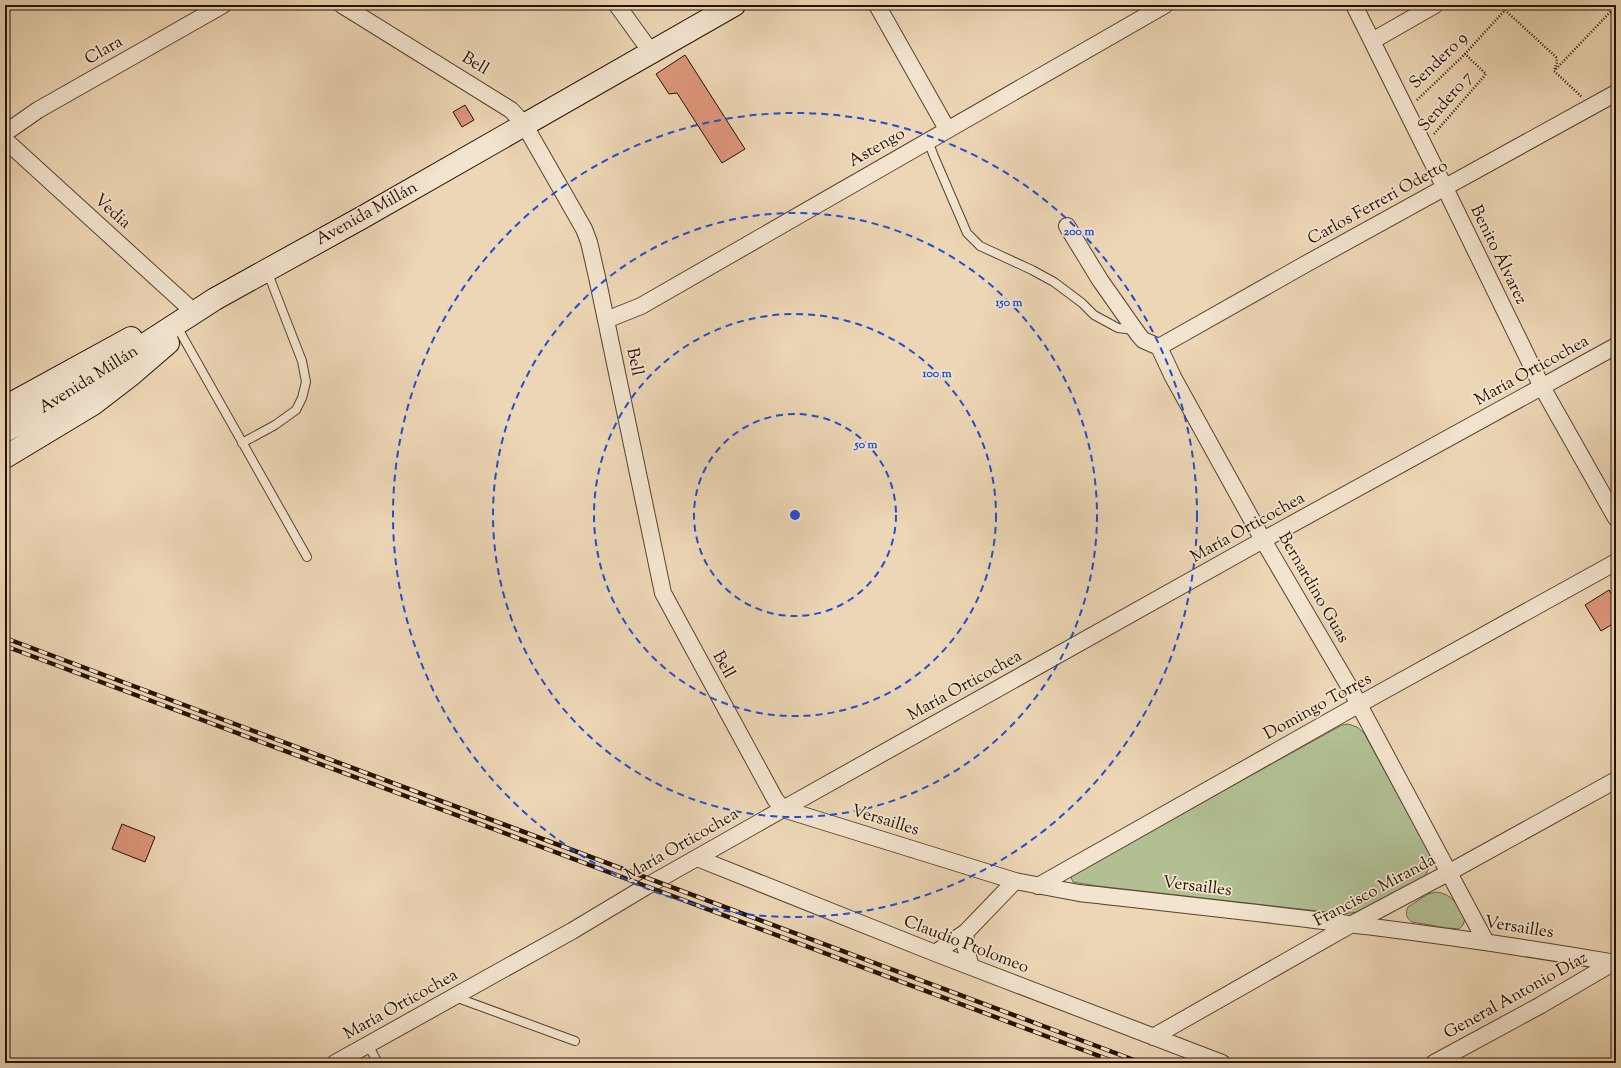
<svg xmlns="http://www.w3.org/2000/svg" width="1621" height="1068" viewBox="0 0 1621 1068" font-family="'Sorts Mill Goudy',serif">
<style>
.green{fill:#b1bf93;stroke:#6a684a}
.building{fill:#dd957a;stroke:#241100}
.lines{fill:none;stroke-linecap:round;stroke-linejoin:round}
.service-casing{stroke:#56422d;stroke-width:10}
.minor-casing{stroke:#56422d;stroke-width:18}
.secondary-casing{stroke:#241100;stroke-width:24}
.path{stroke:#241100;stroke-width:2.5;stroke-dasharray:1 2;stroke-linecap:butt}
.service{stroke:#f3e4cf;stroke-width:8}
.minor{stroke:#f3e4cf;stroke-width:16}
.secondary{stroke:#f3e4cf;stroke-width:22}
.rail-casing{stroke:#241100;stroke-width:4.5}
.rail{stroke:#f3e4cf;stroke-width:3;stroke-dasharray:9;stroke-linecap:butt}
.ring{fill:none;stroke:#1d4ed8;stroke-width:2;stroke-dasharray:7 5}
.labels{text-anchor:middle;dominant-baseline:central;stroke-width:3.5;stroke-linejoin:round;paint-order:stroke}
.street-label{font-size:17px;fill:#241100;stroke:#f3e4cf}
.centre{fill:#1d4ed8;stroke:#f3e4cf;stroke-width:2}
.ring-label{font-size:12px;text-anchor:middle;font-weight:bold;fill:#1d4ed8;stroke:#f3e4cf;stroke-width:3.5;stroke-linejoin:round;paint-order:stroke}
</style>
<rect width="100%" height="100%" fill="#edd6b5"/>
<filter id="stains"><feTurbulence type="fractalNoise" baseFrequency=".005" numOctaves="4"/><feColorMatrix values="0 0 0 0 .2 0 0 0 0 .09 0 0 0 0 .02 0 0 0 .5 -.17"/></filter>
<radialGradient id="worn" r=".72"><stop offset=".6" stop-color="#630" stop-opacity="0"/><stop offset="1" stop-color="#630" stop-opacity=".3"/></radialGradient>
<path class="green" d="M1348 724 1357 727 1364 733 1430 854C1431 865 1429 872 1421 880L1358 912 1344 914 1097 886 1073 882 1070 875 1342 725Z
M1436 892C1453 894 1458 905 1465 919L1463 925 1459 929 1447 928 1412 922C1406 918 1405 913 1408 907L1428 894Z"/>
<path class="building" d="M685 55 745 149 722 163 677 93 669 94 656 74Z
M465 105 474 120 462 127 453 112Z
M1609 590 1616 602V622L1601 631 1585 605Z
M122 824 155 837 145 862 112 849Z"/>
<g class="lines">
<defs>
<path id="service" d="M928 140 933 154 967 233 980 246 1032 270 1054 282 1082 303 1094 315 1118 328 1134 330
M180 332 307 557
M242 443 275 425 296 410 302 398 306 382 302 361 267 271
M455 997 575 1041
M368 1045 378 1063"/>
<path id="minor" d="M342 5 511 110 524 124 584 229 589 242 597 277 663 593 775 799 783 809 1015 881 1079 893C1258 913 1438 932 1616 963
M617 5 651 52
M877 5 947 129
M1354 5 1445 188 1542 387 1616 518
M1372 41 1435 5
M5 133 38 110 223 5
M5 140 194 312
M1067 226 1100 280 1138 334 1143 340 1159 347 1173 377 1263 540 1350 688 1486 942
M606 320 641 306 1165 5
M1159 347 1304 265 1616 93
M697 858 935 953 1222 1063
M1038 886 1358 705 1616 562
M966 932 965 946 971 967
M935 953 966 932 1015 881
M1153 1037 1352 924 1448 873 1616 780
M335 1063 572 931 647 886 783 809 1263 540 1616 346
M1434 1063 1541 1005 1616 961"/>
<path id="secondary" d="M5 407 131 338
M5 431 48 407 215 299 363 217 734 5
M5 457 93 404 132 374 168 343"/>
</defs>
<use href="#service" class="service-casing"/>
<use href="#minor" class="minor-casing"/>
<use href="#secondary" class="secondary-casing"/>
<path class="path" d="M1556 69 1616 6
M1417 100 1465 54 1505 10 1556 57 1557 62 1554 71 1582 97
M1434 134 1486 74 1465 54"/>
<use href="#service" class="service"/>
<use href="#minor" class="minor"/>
<use href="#secondary" class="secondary"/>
<defs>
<path id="rail" d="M5 638 1142 1063
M5 646 1118 1063"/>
</defs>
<use href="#rail" class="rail-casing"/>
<use href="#rail" class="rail"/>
</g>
<g class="ring">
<circle cx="795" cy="515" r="101"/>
<circle cx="795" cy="515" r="201"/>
<circle cx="795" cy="515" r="302"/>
<circle cx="795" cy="515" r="402"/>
</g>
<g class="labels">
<g class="street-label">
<text transform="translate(104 51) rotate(-30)">Clara</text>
<text transform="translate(1439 61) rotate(-44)">Sendero 9</text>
<text transform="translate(475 64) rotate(31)">Bell</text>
<text transform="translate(1446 102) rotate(-49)">Sendero 7</text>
<text transform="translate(877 148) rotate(-30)">Astengo</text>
<text transform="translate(1378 203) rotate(-29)">Carlos Ferreri Odetto</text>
<text transform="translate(112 212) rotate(42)">Vedia</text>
<text transform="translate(367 214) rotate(-29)">Avenida Millán</text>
<text transform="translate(1498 255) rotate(64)">Benito Álvarez</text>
<text transform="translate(634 362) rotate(78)">Bell</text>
<text transform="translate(1532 371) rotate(-29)">María Orticochea</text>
<text transform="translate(89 380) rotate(-32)">Avenida Millán</text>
<text transform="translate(1248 528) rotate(-29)">María Orticochea</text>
<text transform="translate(1313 588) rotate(60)">Bernardino Guas</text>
<text transform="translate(723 665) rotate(61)">Bell</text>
<text transform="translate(965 686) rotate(-29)">María Orticochea</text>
<text transform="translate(1318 707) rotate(-29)">Domingo Torres</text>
<text transform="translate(885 821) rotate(17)">Versailles</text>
<text transform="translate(682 845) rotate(-30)">María Orticochea</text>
<text transform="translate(1197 887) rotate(7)">Versailles</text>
<text transform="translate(1375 891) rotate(-28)">Francisco Miranda</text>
<text transform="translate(1519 928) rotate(9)">Versailles</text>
<text transform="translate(966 945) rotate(21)">Claudio Ptolomeo</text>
<text transform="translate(1516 996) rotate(-29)">General Antonio Díaz</text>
<text transform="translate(401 1005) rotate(-29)">María Orticochea</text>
</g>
</g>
<circle cx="795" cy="515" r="6" class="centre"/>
<g class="ring-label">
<text x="1079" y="235">200 m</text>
<text x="1009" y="306">150 m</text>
<text x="937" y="377">100 m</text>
<text x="866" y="448">50 m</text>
</g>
<rect width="1621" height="1068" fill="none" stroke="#edd6b5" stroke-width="20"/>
<rect x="6" y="6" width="1609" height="1056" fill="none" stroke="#241100" stroke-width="2"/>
<rect x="10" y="10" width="1601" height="1048" fill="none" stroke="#241100"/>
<rect width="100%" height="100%" filter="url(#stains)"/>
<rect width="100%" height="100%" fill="url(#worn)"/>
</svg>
